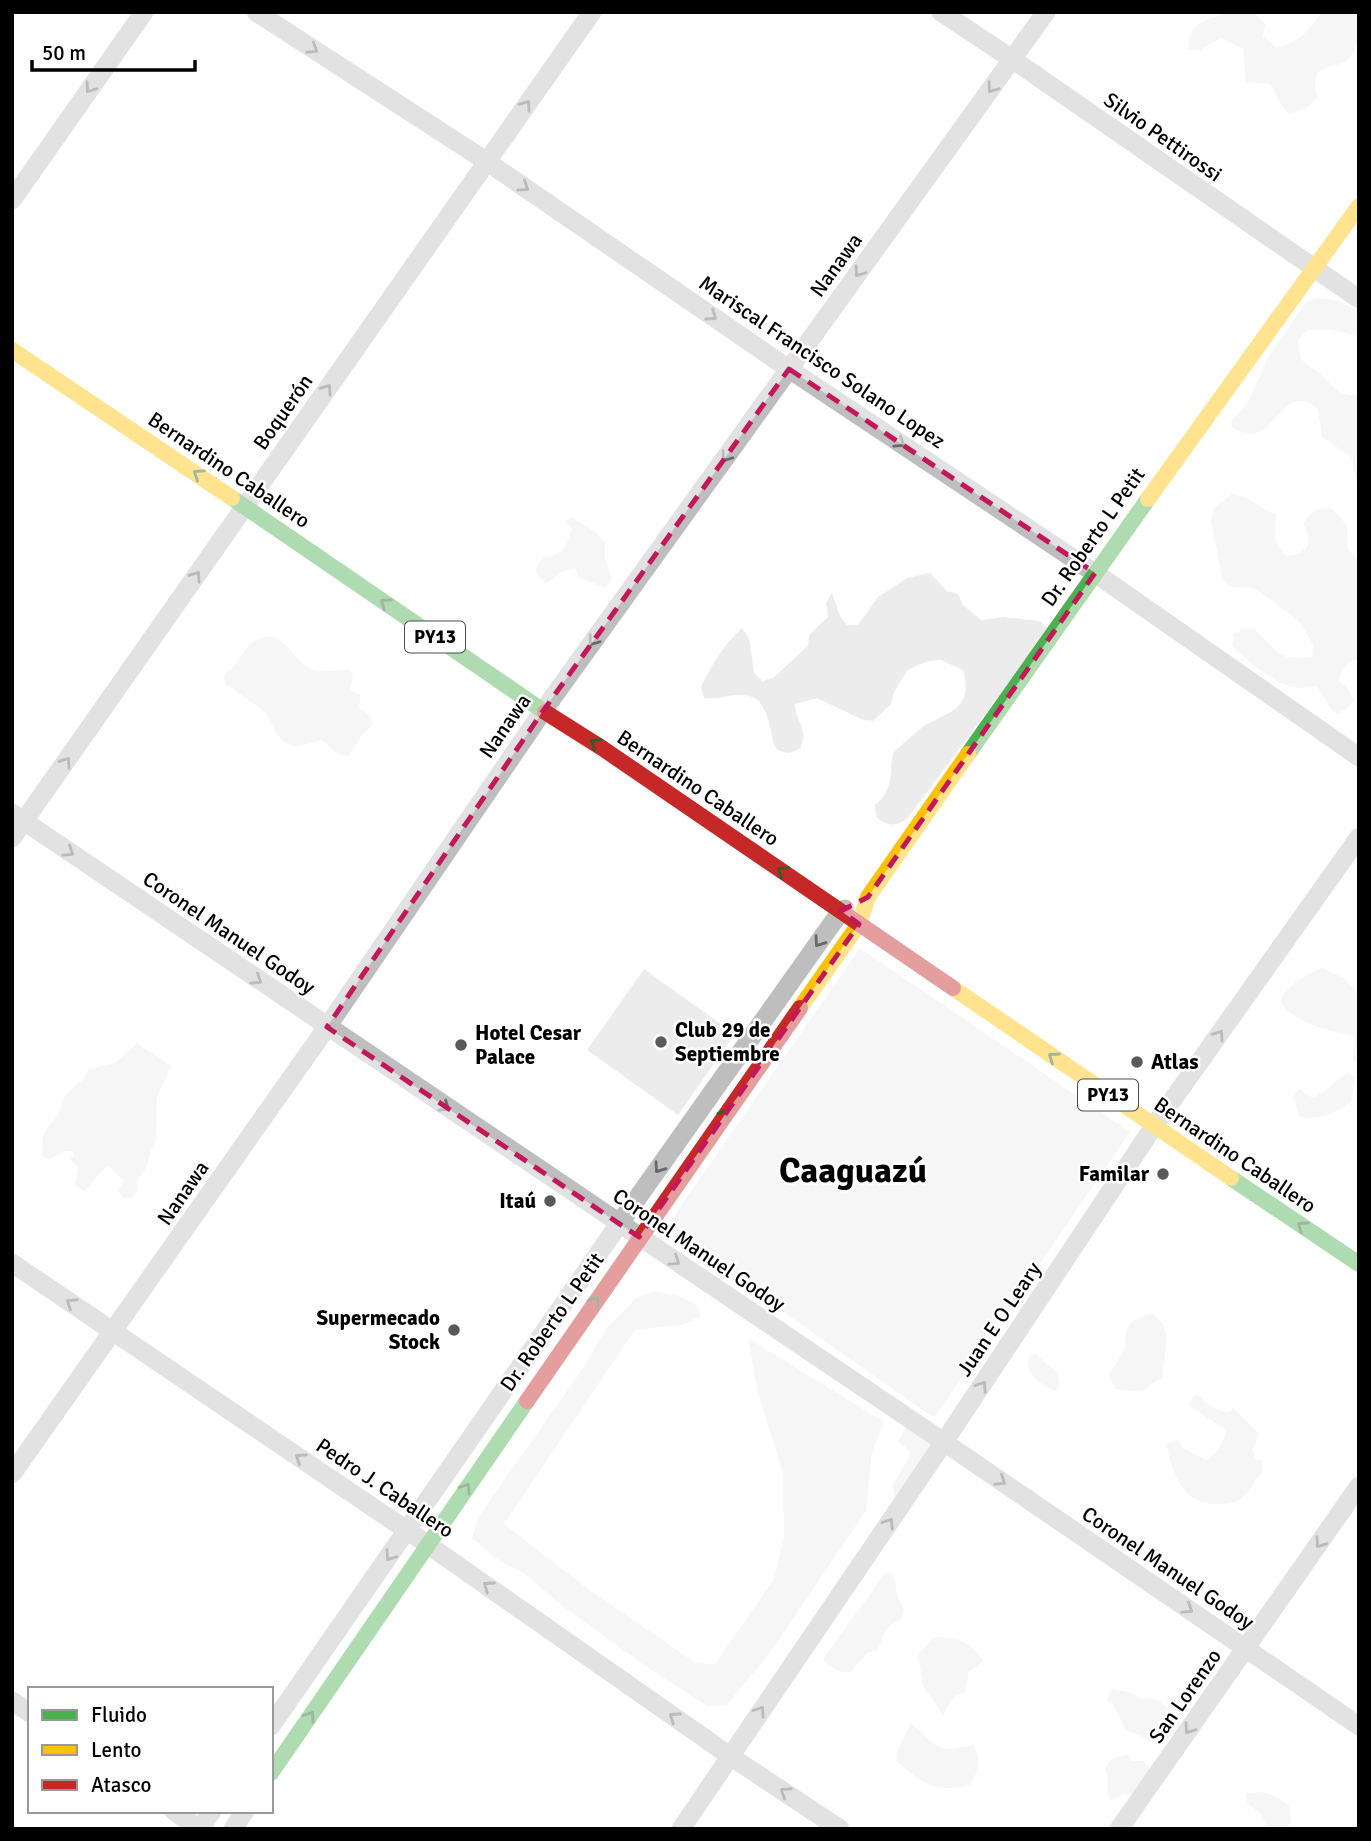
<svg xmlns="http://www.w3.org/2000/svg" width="1371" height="1841" viewBox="0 0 1371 1841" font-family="Signika,sans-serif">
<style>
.green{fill:#ececec}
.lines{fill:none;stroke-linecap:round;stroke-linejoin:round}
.street{stroke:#bebebe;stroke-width:19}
.fast{stroke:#4caf50;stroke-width:16}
.slow{stroke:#ffc107;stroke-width:16}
.jam{stroke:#c62828;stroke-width:16}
.oneway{stroke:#686868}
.oneway2{stroke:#2a602c}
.marked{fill:none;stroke:#c2185b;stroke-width:5;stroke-dasharray:14 9;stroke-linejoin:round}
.poi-dot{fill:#595959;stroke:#fff;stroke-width:2.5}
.labels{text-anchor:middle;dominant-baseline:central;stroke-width:5;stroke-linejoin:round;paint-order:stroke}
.shield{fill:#fff;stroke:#4c4c4c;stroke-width:2}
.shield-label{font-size:19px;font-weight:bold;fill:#000}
.street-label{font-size:21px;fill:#000;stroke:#fff}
.poi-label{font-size:21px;font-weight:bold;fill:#000;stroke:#fff;text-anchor:start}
.town-label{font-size:35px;font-weight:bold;fill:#000;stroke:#fff}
</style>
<rect width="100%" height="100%" fill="#fff"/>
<path class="green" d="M1225 12H1254L1265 24 1263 37 1277 48C1301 39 1307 34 1321 12H1359C1359 31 1361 59 1337 65 1328 67 1325 67 1317 73L1315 85 1317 97C1309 109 1301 111 1288 113 1278 104 1278 94 1270 84L1246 82 1243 49 1221 38 1200 50 1188 49C1188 23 1205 22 1225 12Z
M1317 298 1335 300 1359 310V337C1341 331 1324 327 1306 331L1298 341C1299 348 1299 356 1304 362 1308 366 1314 368 1318 372 1330 382 1341 400 1359 394V484H1357L1351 457 1322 437 1318 409C1279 377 1275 456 1232 427L1231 421 1247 404 1269 356 1306 302Z
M1232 494C1251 496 1259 509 1276 514 1276 533 1270 542 1287 556L1299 554 1308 546V534L1303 523C1311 511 1317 508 1331 508L1347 525 1348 549 1359 561V658C1346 662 1341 668 1339 681L1348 689 1354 700 1347 709 1336 714C1326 705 1325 695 1316 686 1282 696 1256 666 1232 646L1233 634 1243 629H1254C1282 652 1271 660 1312 657L1313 645 1301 624 1293 616 1254 588 1230 587 1222 578 1211 520 1214 508Z
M571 517 597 533 605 543V560L612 578 606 588 578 577 576 568 561 572 546 583 539 577 535 570 544 557C564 554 565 547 572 529L566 522Z
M930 573 947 591 958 594 963 605 981 620 1004 617 1040 621 1048 629 907 819C895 827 888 826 876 817L875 805C894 789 889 775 893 753 901 745 910 737 919 730 943 711 975 714 963 670L941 660 929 661 917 665 907 671 894 692 891 704 873 721 861 719 817 698 795 704C796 725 809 726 800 749L789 753 777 750C767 732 772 696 742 695 729 694 718 700 704 698L701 687C711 665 724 645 742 628L749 638 754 673 762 681 773 678 808 646 809 635 828 617 826 603 832 593 840 616 847 625H858L878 597 907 578Z
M270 636C288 640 293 659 309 668 321 674 336 669 349 670L353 675 350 690 361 695 359 707 371 717 373 725 362 735 349 756 337 754 322 740 296 747 285 743 277 735 266 713 225 683 224 677 227 672C247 657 239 642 270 636Z
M860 948 1130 1132 934 1418 665 1229Z
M1322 968 1344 978 1359 994V1063L1353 1060 1355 1037C1328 1029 1296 1026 1280 1001 1289 983 1304 976 1322 968Z
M644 969 735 1034 678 1115 587 1050Z
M137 1043 171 1066 157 1097 156 1140 151 1151 147 1166 137 1181V1192L131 1198H124L117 1191 124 1181 108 1165 84 1191 75 1185 78 1168 70 1160V1157H74L73 1151H65L49 1160 42 1156 43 1134 60 1112 64 1097 82 1080 89 1069 115 1063Z
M1347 1073 1355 1077 1351 1102C1335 1113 1317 1122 1298 1116L1294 1095 1299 1089 1313 1098C1325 1093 1335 1081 1347 1073Z
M655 1291 678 1296 697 1305 701 1316 682 1325 635 1330 504 1524 592 1592 696 1663 715 1664 774 1579 784 1539 783 1473 758 1393 748 1338 884 1422 872 1452 866 1511 771 1651 727 1705 707 1706 645 1666 560 1604 525 1574 493 1557 472 1538 479 1516 581 1371 608 1326 637 1297Z
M1151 1314C1175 1324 1164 1355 1162 1377L1142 1392 1115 1389 1109 1375 1126 1347C1123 1325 1132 1320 1151 1314Z
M1035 1354 1057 1372 1060 1386 1055 1391C1041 1385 1021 1371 1030 1355Z
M1198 1394C1206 1405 1216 1411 1229 1412L1233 1408 1258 1432 1256 1443 1252 1449 1255 1459 1262 1460 1263 1472C1255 1480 1250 1490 1243 1497 1237 1503 1230 1503 1223 1504 1183 1508 1173 1475 1166 1444L1178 1439 1183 1448 1206 1460C1219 1454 1223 1443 1226 1430L1190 1406 1192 1398Z
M908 1424 931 1442 930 1451 896 1499 892 1486 908 1459 910 1451 898 1441Z
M890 1572C900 1583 892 1592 904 1608L903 1618C885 1627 884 1632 878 1650L867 1653 851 1672C841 1674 830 1668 823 1660L825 1656 884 1575Z
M934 1637C959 1637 968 1641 983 1661L969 1672 965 1692 953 1697 943 1715 923 1686 918 1655Z
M1111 1689 1130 1692 1142 1699C1160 1695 1167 1710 1181 1720L1179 1730 1167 1740 1152 1741 1126 1730 1114 1706 1107 1701Z
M911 1723C940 1748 935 1753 974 1745 981 1760 979 1771 970 1785 934 1794 924 1784 896 1761L897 1751Z
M1128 1755 1131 1761H1143L1150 1768 1140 1795 1123 1794 1114 1800 1110 1799C1105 1789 1110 1780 1105 1769 1110 1757 1116 1756 1128 1755Z
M1261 1792 1275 1796 1289 1805 1291 1821 1286 1829H1268L1260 1813 1247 1803 1246 1793Z"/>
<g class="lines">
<path class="street" d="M256 12 486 161 789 369 1095 573 1359 757
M941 12 1012 59 1359 299
M12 200 144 12
M12 813 944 1442 1359 1726
M12 838 592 12
M12 1263 427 1544 730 1756 840 1829
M12 1474 327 1027 543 711 1046 12
M12 1701 30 1713
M271 1726 619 1224 841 911 845 909
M174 1811 199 1829
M200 1829 212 1811
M233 1829 245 1811
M681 1829 944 1442 1154 1126 1359 837
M1119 1829 1359 1486"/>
<path class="fast" d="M232 498 545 712
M968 754 1148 499
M1231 1178 1359 1264
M271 1773 527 1401"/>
<path class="slow" d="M12 350 232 498
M1148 499 1359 206
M953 988 1231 1178
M800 1008 859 924 868 897 968 754"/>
<path class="jam" d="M545 712 602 748 953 988
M527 1401 800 1008"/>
</g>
<defs><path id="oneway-chevron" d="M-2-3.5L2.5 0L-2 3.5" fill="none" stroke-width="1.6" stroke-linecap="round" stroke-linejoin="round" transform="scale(1.75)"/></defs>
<g class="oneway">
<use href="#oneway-chevron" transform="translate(313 49) rotate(33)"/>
<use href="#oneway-chevron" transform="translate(90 88) rotate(125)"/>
<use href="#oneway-chevron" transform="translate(992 88) rotate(126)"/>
<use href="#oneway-chevron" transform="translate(526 105) rotate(-55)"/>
<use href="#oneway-chevron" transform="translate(524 187) rotate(34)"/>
<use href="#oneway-chevron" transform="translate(859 272) rotate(126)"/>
<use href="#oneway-chevron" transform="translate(712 316) rotate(35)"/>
<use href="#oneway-chevron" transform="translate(327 389) rotate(-55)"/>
<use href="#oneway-chevron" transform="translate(900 443) rotate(34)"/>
<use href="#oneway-chevron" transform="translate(726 457) rotate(126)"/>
<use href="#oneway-chevron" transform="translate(196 576) rotate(-55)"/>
<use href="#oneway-chevron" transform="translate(593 641) rotate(126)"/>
<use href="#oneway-chevron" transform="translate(66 762) rotate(-55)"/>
<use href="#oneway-chevron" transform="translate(69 852) rotate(34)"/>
<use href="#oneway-chevron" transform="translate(819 942) rotate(125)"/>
<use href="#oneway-chevron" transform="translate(257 980) rotate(34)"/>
<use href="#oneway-chevron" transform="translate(1219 1035) rotate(-55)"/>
<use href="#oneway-chevron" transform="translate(445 1107) rotate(34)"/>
<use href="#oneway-chevron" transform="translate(659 1168) rotate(125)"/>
<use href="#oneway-chevron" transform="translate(675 1261) rotate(34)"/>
<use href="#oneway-chevron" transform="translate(71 1303) rotate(-146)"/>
<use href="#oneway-chevron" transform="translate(982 1386) rotate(-56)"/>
<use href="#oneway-chevron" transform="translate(300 1458) rotate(-146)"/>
<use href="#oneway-chevron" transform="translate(1001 1481) rotate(34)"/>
<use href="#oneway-chevron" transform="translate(889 1523) rotate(-56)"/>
<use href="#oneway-chevron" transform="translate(1320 1543) rotate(125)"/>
<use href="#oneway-chevron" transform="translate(390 1556) rotate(125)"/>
<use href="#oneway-chevron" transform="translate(488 1586) rotate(-145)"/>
<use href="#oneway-chevron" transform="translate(1188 1609) rotate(34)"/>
<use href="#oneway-chevron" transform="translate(760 1711) rotate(-56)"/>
<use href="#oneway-chevron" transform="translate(674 1717) rotate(-145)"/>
<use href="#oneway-chevron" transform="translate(1189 1729) rotate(125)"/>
<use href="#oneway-chevron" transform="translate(785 1792) rotate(-147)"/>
</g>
<g class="oneway2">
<use href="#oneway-chevron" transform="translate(198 474) rotate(-146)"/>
<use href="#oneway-chevron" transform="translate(385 603) rotate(-145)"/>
<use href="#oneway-chevron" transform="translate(595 743) rotate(-148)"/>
<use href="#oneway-chevron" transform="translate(782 871) rotate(-146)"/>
<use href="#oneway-chevron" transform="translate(1053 1057) rotate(-145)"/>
<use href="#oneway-chevron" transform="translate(725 1114) rotate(-55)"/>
<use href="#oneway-chevron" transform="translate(1302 1226) rotate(-146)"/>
<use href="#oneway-chevron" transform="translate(595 1301) rotate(-55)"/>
<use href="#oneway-chevron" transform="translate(466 1488) rotate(-55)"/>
<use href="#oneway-chevron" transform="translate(310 1716) rotate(-56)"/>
</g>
<path d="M0 0H1371V1841H0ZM789 369 1095 573 868 897 841 911 859 924 639 1237 327 1027 543 711Z" fill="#fff" fill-opacity=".55" fill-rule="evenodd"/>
<path class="marked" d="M789 369 1095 573 868 897 841 911 859 924 639 1237 327 1027 543 711Z"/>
<g class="poi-dot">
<circle cx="661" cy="1042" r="7"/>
<circle cx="461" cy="1045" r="7"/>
<circle cx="1137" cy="1062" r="7"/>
<circle cx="1163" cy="1174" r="7"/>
<circle cx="550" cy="1201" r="7"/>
<circle cx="454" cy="1330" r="7"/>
</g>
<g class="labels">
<g class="shield">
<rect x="405" y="621.5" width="60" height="31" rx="5"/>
<rect x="1078" y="1079.5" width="60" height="31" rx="5"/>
</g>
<g class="shield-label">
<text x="435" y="637">PY13</text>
<text x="1108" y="1095">PY13</text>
</g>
<g class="street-label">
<text transform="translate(1163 137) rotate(35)">Silvio Pettirossi</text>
<text transform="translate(836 265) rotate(-54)">Nanawa</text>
<text transform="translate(822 362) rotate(34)">Mariscal Francisco Solano Lopez</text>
<text transform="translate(283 412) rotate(-55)">Boquerón</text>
<text transform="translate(229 470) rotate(34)">Bernardino Caballero</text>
<text transform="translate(1093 537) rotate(-55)">Dr. Roberto L Petit</text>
<text transform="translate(505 726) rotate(-55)">Nanawa</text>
<text transform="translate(698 788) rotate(34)">Bernardino Caballero</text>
<text transform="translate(229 933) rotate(34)">Coronel Manuel Godoy</text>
<text transform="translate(1235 1155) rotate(34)">Bernardino Caballero</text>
<text transform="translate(183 1193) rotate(-55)">Nanawa</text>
<text transform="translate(699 1250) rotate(34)">Coronel Manuel Godoy</text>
<text transform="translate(999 1319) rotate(-56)">Juan E O Leary</text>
<text transform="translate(552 1322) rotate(-55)">Dr. Roberto L Petit</text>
<text transform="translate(385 1488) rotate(34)">Pedro J. Caballero</text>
<text transform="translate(1168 1568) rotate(34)">Coronel Manuel Godoy</text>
<text transform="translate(1185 1696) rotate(-55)">San Lorenzo</text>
</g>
<g class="poi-label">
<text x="675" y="1030">Club 29 de<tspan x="675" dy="24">Septiembre</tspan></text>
<text x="475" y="1033">Hotel Cesar<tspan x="475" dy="24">Palace</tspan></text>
<text x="1151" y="1062">Atlas</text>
<text x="1149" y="1174" text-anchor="end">Familar</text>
<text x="536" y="1201" text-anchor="end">Itaú</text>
<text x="440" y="1318" text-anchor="end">Supermecado<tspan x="440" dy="24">Stock</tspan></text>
</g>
<g class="town-label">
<text x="853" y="1170">Caaguazú</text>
</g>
</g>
<rect width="1371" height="1841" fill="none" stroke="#000000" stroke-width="28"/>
<rect x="28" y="1687" width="245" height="126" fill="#ffffff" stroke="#999999" stroke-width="2"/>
<rect x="42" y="1710" width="35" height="10" fill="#4caf50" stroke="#999999" stroke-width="2"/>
<text x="91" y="1722" font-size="21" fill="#000000">Fluido</text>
<rect x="42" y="1745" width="35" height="10" fill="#ffc107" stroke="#999999" stroke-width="2"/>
<text x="91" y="1757" font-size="21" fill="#000000">Lento</text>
<rect x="42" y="1780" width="35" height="10" fill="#c62828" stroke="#999999" stroke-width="2"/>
<text x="91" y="1792" font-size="21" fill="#000000">Atasco</text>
<path d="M32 60v10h163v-10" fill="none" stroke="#000000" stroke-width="3.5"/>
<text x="42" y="60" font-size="21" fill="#000000" stroke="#ffffff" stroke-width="5" paint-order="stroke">50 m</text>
</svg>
